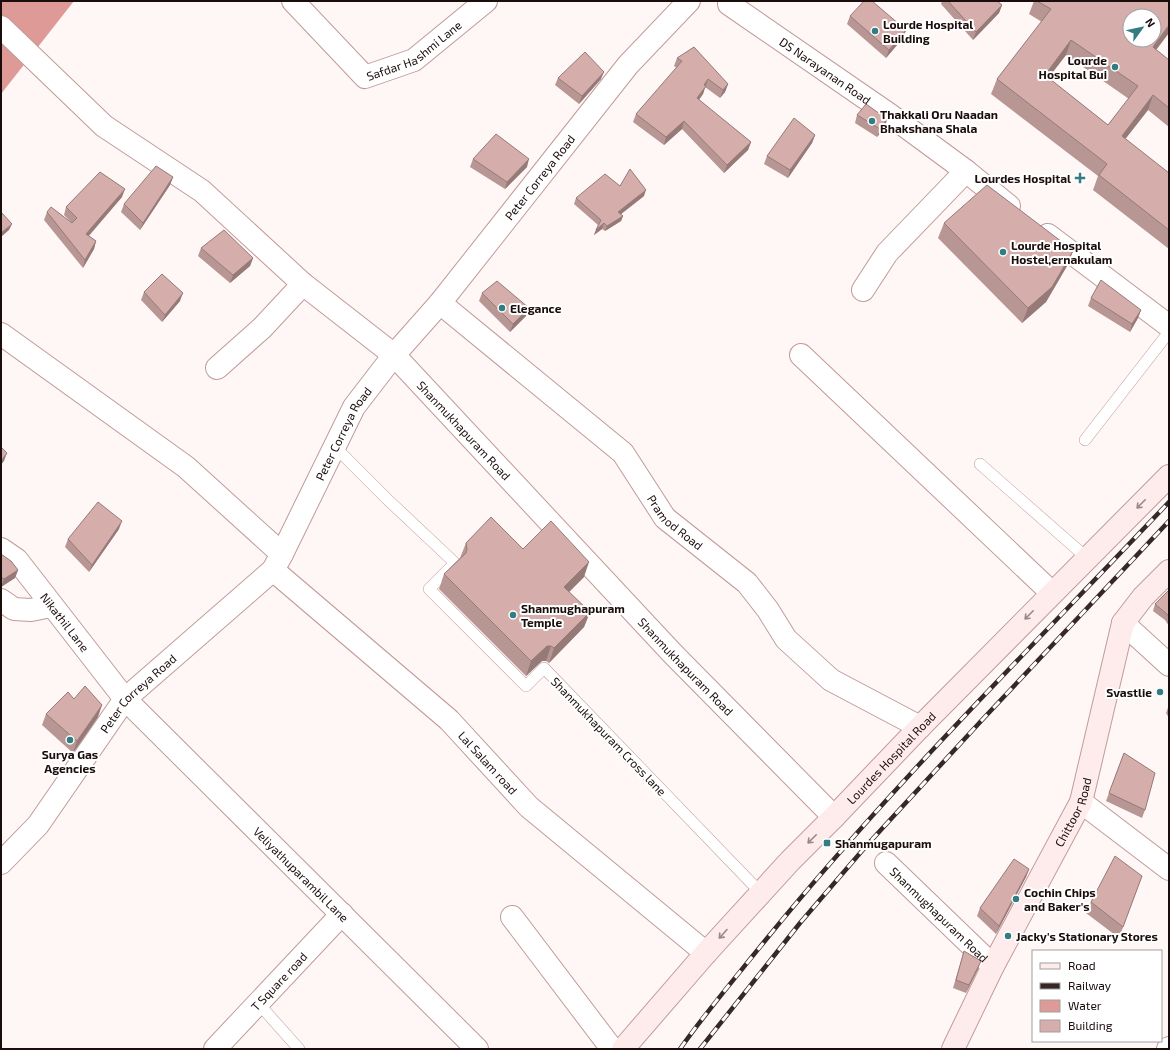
<svg xmlns="http://www.w3.org/2000/svg" width="1170" height="1050" viewBox="0 0 1170 1050" font-family="'Exo 2',sans-serif">
<style>
.water{fill:#de9a97}
.lines{fill:none;stroke-linecap:round;stroke-linejoin:round}
.lane-casing{stroke:#c19b99;stroke-width:12}
.street-casing{stroke:#c19b99;stroke-width:24}
.secondary-casing{stroke:#c19b99;stroke-width:24}
.lane{stroke:#fff;stroke-width:11}
.street{stroke:#fff;stroke-width:22}
.secondary{stroke:#fdeceb;stroke-width:22}
.rail-casing{stroke:#352827;stroke-width:4.5}
.rail{stroke:#fff;stroke-width:3;stroke-dasharray:9;stroke-linecap:butt}
.wall{fill:#b79694;fill-rule:evenodd}
.shaded-wall{fill:#957a78}
.building{fill:#d5aeac;stroke:#957a78;fill-rule:evenodd}
.oneway{stroke:#978887}
.poi-dot{fill:#337c81;stroke:#fff;stroke-width:1.5}
.labels{text-anchor:middle;dominant-baseline:central;stroke-width:4;stroke-linejoin:round;paint-order:stroke}
.poi-label{font-size:12px;font-weight:bold;fill:#1a0d0c;stroke:#fff;text-anchor:start}
.street-label{font-size:12px;fill:#1a0d0c;stroke:#fff}
</style>
<rect width="100%" height="100%" fill="#fff6f6"/>
<path class="water" d="M1 1H74L1 94Z"/>
<g class="lines">
<defs>
<path id="lane" d="M1085 440 1169 332
M335 447 387 499 455 563 429 589 526 686 544 668 761 893
M980 464 1087 558
M258 1003 299 1049"/>
<g id="street">
<path id="s1" d="M293 1 365 77 414 60 486 1"/>
<path id="s2" d="M729 4 890 115 966 171 1009 206"/>
<path id="s3" d="M1 27 104 126 202 191 303 284 394 355 673 654 834 817"/>
<path d="M1048 235 1169 326"/>
<path d="M863 290 887 253 966 171"/>
<path id="s4" d="M440 303 623 453 665 518 747 583 768 610 786 639 831 680 920 727"/>
<path d="M1 334 186 467 282 554"/>
<path d="M801 355 1052 593"/>
<path d="M217 368 262 328 303 284"/>
<path id="s5" d="M1 549 17 560 125 699 477 1049"/>
<path id="s6" d="M273 570 449 720 529 807 706 953"/>
<path d="M1 600 14 609 31 610 51 606"/>
<path d="M1123 623 1169 665"/>
<path d="M1081 802 1169 869"/>
<path id="s7" d="M1 863 38 825 125 699 273 570 282 554 354 407 394 355 440 303 628 65 689 1"/>
<path id="s8" d="M886 863 993 966"/>
<path d="M512 917 612 1049"/>
<path id="s9" d="M215 1049 342 914"/>
<path d="M1168 1049 1169 1048"/>
</g>
<g id="secondary">
<path id="s10" d="M623 1049 706 953 790 861 834 817 920 727 1169 476"/>
<path id="s11" d="M953 1049 993 966 1081 802 1123 623 1143 597 1169 571"/>
</g>
</defs>
<use href="#lane" class="lane-casing"/>
<use href="#street" class="street-casing"/>
<use href="#secondary" class="secondary-casing"/>
<use href="#lane" class="lane"/>
<use href="#street" class="street"/>
<use href="#secondary" class="secondary"/>
<defs>
<path id="rail" d="M680 1049C706 1012 736 977 764 942 890 787 1032 647 1169 502
M700 1049 800 923 867 845 982 720 1169 521"/>
</defs>
<use href="#rail" class="rail-casing"/>
<use href="#rail" class="rail"/>
</g>
<path class="wall" d="M942 1H997L1002 5 999 13 973 40 941 4Z
M1034 1H1169L1156 50 1169 60V127L1148 110 1125 139 1169 173V249L1093 190 1098 176 991 94 997 79 1042 22 1029 14ZM1066 55 1129 99 1108 125 1048 78Z
M850 16 906 30 903 38 886 58 847 24Z
M677 58 728 84 725 92 720 98 705 87 703 94 699 100 751 142 748 150 724 173 682 129 664 145 633 122 636 114 677 68 674 66Z
M558 78 601 79 579 104 555 85Z
M857 115 887 119 885 127 877 137 855 123Z
M815 135 812 143 788 178 764 164 767 156Z
M473 159 527 167 505 189 470 167Z
M173 177 170 185 140 230 121 212 124 204Z
M620 186 644 196 621 214 623 216 621 221 605 231 602 229 594 235 598 225 574 204 576 198Z
M122 197 89 236 96 241 94 249 83 268 44 220 47 212 72 223 64 215 66 207Z
M944 223 1073 251 1067 266 1046 302 1022 323 938 238Z
M201 248 253 258 250 266 230 283 198 256Z
M144 292 180 301 162 322 141 300Z
M482 293 526 316 510 332 479 301Z
M1091 298 1141 310 1138 318 1130 332 1088 306Z
M119 529 89 572 65 547 68 539Z
M466 543 523 549 584 577 569 592 590 612 584 627 549 663 546 661H542L526 676 439 589 444 574 460 558Z
M1 554 18 570 15 578 1 587Z
M1169 590V626L1165 620 1153 611 1155 604Z
M1169 705V718L1166 713Z
M46 714 98 717 73 753 42 725Z
M1124 753 1145 810 1142 818 1106 801Z
M1029 869 1026 877 996 934 977 916 980 908Z
M1142 876 1119 938 1086 913 1091 902Z
M964 951 978 969 966 993 953 988Z"/>
<path class="shaded-wall" d="M1002 5 999 13 973 40 976 32Z
M1169 25V33L1147 62 1153 47Z
M906 30 903 38 886 58 889 50Z
M1071 40 1066 55 1039 90 1045 75Z
M604 72 601 79 579 104 582 96Z
M708 79 703 94 694 106 697 98Z
M728 84 725 92 720 98 723 90Z
M1153 95 1148 110 1116 151 1122 136Z
M887 119 885 127 877 137 880 129Z
M684 121 682 129 664 145 666 137Z
M815 135 812 143 788 178 790 170Z
M751 142 748 150 724 173 727 165Z
M529 159 527 167 505 189 507 182Z
M173 177 170 185 140 230 143 223Z
M125 189 122 197 83 242 86 234Z
M646 190 644 196 616 218 618 212Z
M623 216 621 221 605 231 607 226Z
M604 223 602 229 594 235 596 230Z
M12 224 9 230 1 237V233Z
M96 241 94 249 83 268 85 260Z
M1073 251 1067 266 1046 302 1022 323 1028 308Z
M253 258 250 266 230 283 233 275Z
M183 293 180 301 162 322 165 315Z
M529 308 526 316 510 332 513 324Z
M1141 310 1138 318 1130 332 1132 324Z
M7 453 4 461 1 465V461Z
M122 521 119 529 89 572 92 565Z
M589 562 584 577 559 602 564 587Z
M18 570 15 578 1 587 4 579Z
M590 612 584 627 549 663 554 648Z
M547 646H551L546 661H542L526 676 531 661Z
M102 705 98 717 73 753 77 741Z
M1029 869 1026 877 996 934 999 926Z
M981 961 978 969 966 993 969 985Z"/>
<path class="building" d="M864 1H872L906 30 889 50 850 16Z
M948 1H997L1002 5 976 32Z
M1037 1H1169V25L1153 47 1169 60V108L1153 95 1122 136 1169 173V230L1099 175 1107 164 997 79 1051 9ZM1130 16H1154V40H1130ZM1071 40 1138 86 1108 125 1045 75Z
M694 47 728 84 723 90 708 79 704 85 706 86 697 98 751 142 727 165 684 121 666 137 636 114 682 61 677 58Z
M585 52 604 72 582 96 558 78Z
M866 104 887 119 880 129 857 115Z
M794 118 815 135 790 170 767 156Z
M496 134 529 159 507 182 473 159Z
M156 166 173 177 143 223 124 204Z
M630 169 646 190 618 212 623 216 607 226 604 223 596 230 601 220 576 198 605 174 620 186Z
M100 172 125 189 86 234 96 241 85 260 47 212 51 207 72 223 77 218 66 207Z
M987 185 1066 245 1073 251 1052 287 1028 308 944 223Z
M1 212 12 224 1 233Z
M224 230 253 258 233 275 201 248Z
M162 274 183 293 165 315 144 292Z
M1101 280 1141 310 1132 324 1091 298Z
M497 281 529 308 513 324 482 293Z
M1 447 7 453 1 461Z
M98 502 122 521 92 565 68 539Z
M491 517 523 549 551 521 589 562 564 587 590 612 554 648 551 646H547L531 661 444 574 466 553 467 549 466 543Z
M1 554 11 561 18 570 4 579 1 577Z
M1169 590V617L1167 614 1155 604Z
M85 686 102 705 77 741 46 714 68 692 74 699Z
M1124 753 1155 773 1145 810 1109 793Z
M1115 856 1142 876 1123 927 1091 902Z
M1014 859 1029 869 999 926 980 908Z
M964 951 981 961 969 985 956 980Z"/>
<defs><path id="oneway-shaft" d="M-6 0H5M1.5-3L5.5 0L1.5 3" fill="none" stroke-width="1.6" stroke-linecap="round" stroke-linejoin="round"/></defs>
<g class="oneway">
<use href="#oneway-shaft" transform="translate(1141 504) rotate(135)"/>
<use href="#oneway-shaft" transform="translate(1029 615) rotate(135)"/>
<use href="#oneway-shaft" transform="translate(812 839) rotate(135)"/>
<use href="#oneway-shaft" transform="translate(723 934) rotate(132)"/>
</g>
<g class="poi-dot">
<circle cx="875" cy="31" r="4"/>
<circle cx="1115" cy="67" r="4"/>
<circle cx="872" cy="121" r="4"/>
<path d="M1078 172h4v4h4v4h-4v4h-4v-4h-4v-4h4z"/>
<circle cx="1003" cy="252" r="4"/>
<circle cx="502" cy="308" r="4"/>
<circle cx="513" cy="615" r="4"/>
<circle cx="1160" cy="692" r="4"/>
<circle cx="70" cy="740" r="4"/>
<rect x="823" y="839" width="8" height="8" rx="2"/>
<circle cx="1016" cy="899" r="4"/>
<circle cx="1008" cy="936" r="4"/>
</g>
<g class="labels">
<g class="poi-label">
<text x="883" y="24">Lourde Hospital<tspan x="883" dy="14">Building</tspan></text>
<text x="1107" y="60" text-anchor="end">Lourde<tspan x="1107" dy="14">Hospital Bui</tspan></text>
<text x="880" y="114">Thakkali Oru Naadan<tspan x="880" dy="14">Bhakshana Shala</tspan></text>
<text x="1071" y="178" text-anchor="end">Lourdes Hospital</text>
<text x="1011" y="245">Lourde Hospital<tspan x="1011" dy="14">Hostel,ernakulam</tspan></text>
<text x="510" y="308">Elegance</text>
<text x="521" y="608">Shanmughapuram<tspan x="521" dy="14">Temple</tspan></text>
<text x="1152" y="692" text-anchor="end">Svastlie</text>
<text x="70" y="754" text-anchor="middle">Surya Gas<tspan x="70" dy="14">Agencies</tspan></text>
<text x="835" y="843">Shanmugapuram</text>
<text x="1024" y="892">Cochin Chips<tspan x="1024" dy="14">and Baker's</tspan></text>
<text x="1016" y="936">Jacky's Stationary Stores</text>
</g>
<g class="street-label">
<text stroke="none"><textPath href="#s1" startOffset="161">Safdar Hashmi Lane</textPath></text>
<text stroke="none"><textPath href="#s2" startOffset="117">DS Narayanan Road</textPath></text>
<text stroke="none"><textPath href="#s7" startOffset="880">Peter Correya Road</textPath></text>
<text stroke="none"><textPath href="#s3" startOffset="616">Shanmukhapuram Road</textPath></text>
<text stroke="none"><textPath href="#s7" startOffset="556">Peter Correya Road</textPath></text>
<text stroke="none"><textPath href="#s4" startOffset="324">Pramod Road</textPath></text>
<text stroke="none"><textPath href="#s5" startOffset="98">Nikathil Lane</textPath></text>
<text stroke="none"><textPath href="#s3" startOffset="940">Shanmukhapuram Road</textPath></text>
<text stroke="none"><textPath href="#s7" startOffset="219">Peter Correya Road</textPath></text>
<text transform="translate(609 736) rotate(46)">Shanmukhapuram Cross lane</text>
<text stroke="none"><textPath href="#s10" startOffset="396">Lourdes Hospital Road</textPath></text>
<text stroke="none"><textPath href="#s6" startOffset="289">Lal Salam road</textPath></text>
<text stroke="none"><textPath href="#s11" startOffset="266">Chittoor Road</textPath></text>
<text stroke="none"><textPath href="#s5" startOffset="444">Veliyathuparambil Lane</textPath></text>
<text stroke="none"><textPath href="#s8" startOffset="74">Shanmughapuram Road</textPath></text>
<text stroke="none"><textPath href="#s9" startOffset="93">T Square road</textPath></text>
</g>
</g>
<rect width="1170" height="1050" fill="none" stroke="#1a0d0c" stroke-width="4"/>
<rect x="1032" y="950" width="130" height="92" fill="#ffffff" stroke="#a39e9e"/>
<rect x="1040" y="963" width="20" height="6" fill="#fdeceb" stroke="#a39e9e"/>
<text x="1068" y="970" font-size="12" fill="#1a0d0c">Road</text>
<rect x="1040" y="983" width="20" height="6" fill="#352827" stroke="#a39e9e"/>
<text x="1068" y="990" font-size="12" fill="#1a0d0c">Railway</text>
<rect x="1040" y="1000" width="20" height="12" fill="#de9a97" stroke="#a39e9e"/>
<text x="1068" y="1010" font-size="12" fill="#1a0d0c">Water</text>
<rect x="1040" y="1020" width="20" height="12" fill="#d5aeac" stroke="#a39e9e"/>
<text x="1068" y="1030" font-size="12" fill="#1a0d0c">Building</text>
<g transform="translate(1142 28) rotate(57)"><circle r="19" fill="#ffffff" stroke="#a39e9e"/>
<path d="M0-3L7 15L0 10L-7 15Z" fill="#337c81"/>
<text y="-6" font-size="11" font-weight="bold" text-anchor="middle" fill="#1a0d0c">N</text>
</g>
</svg>
